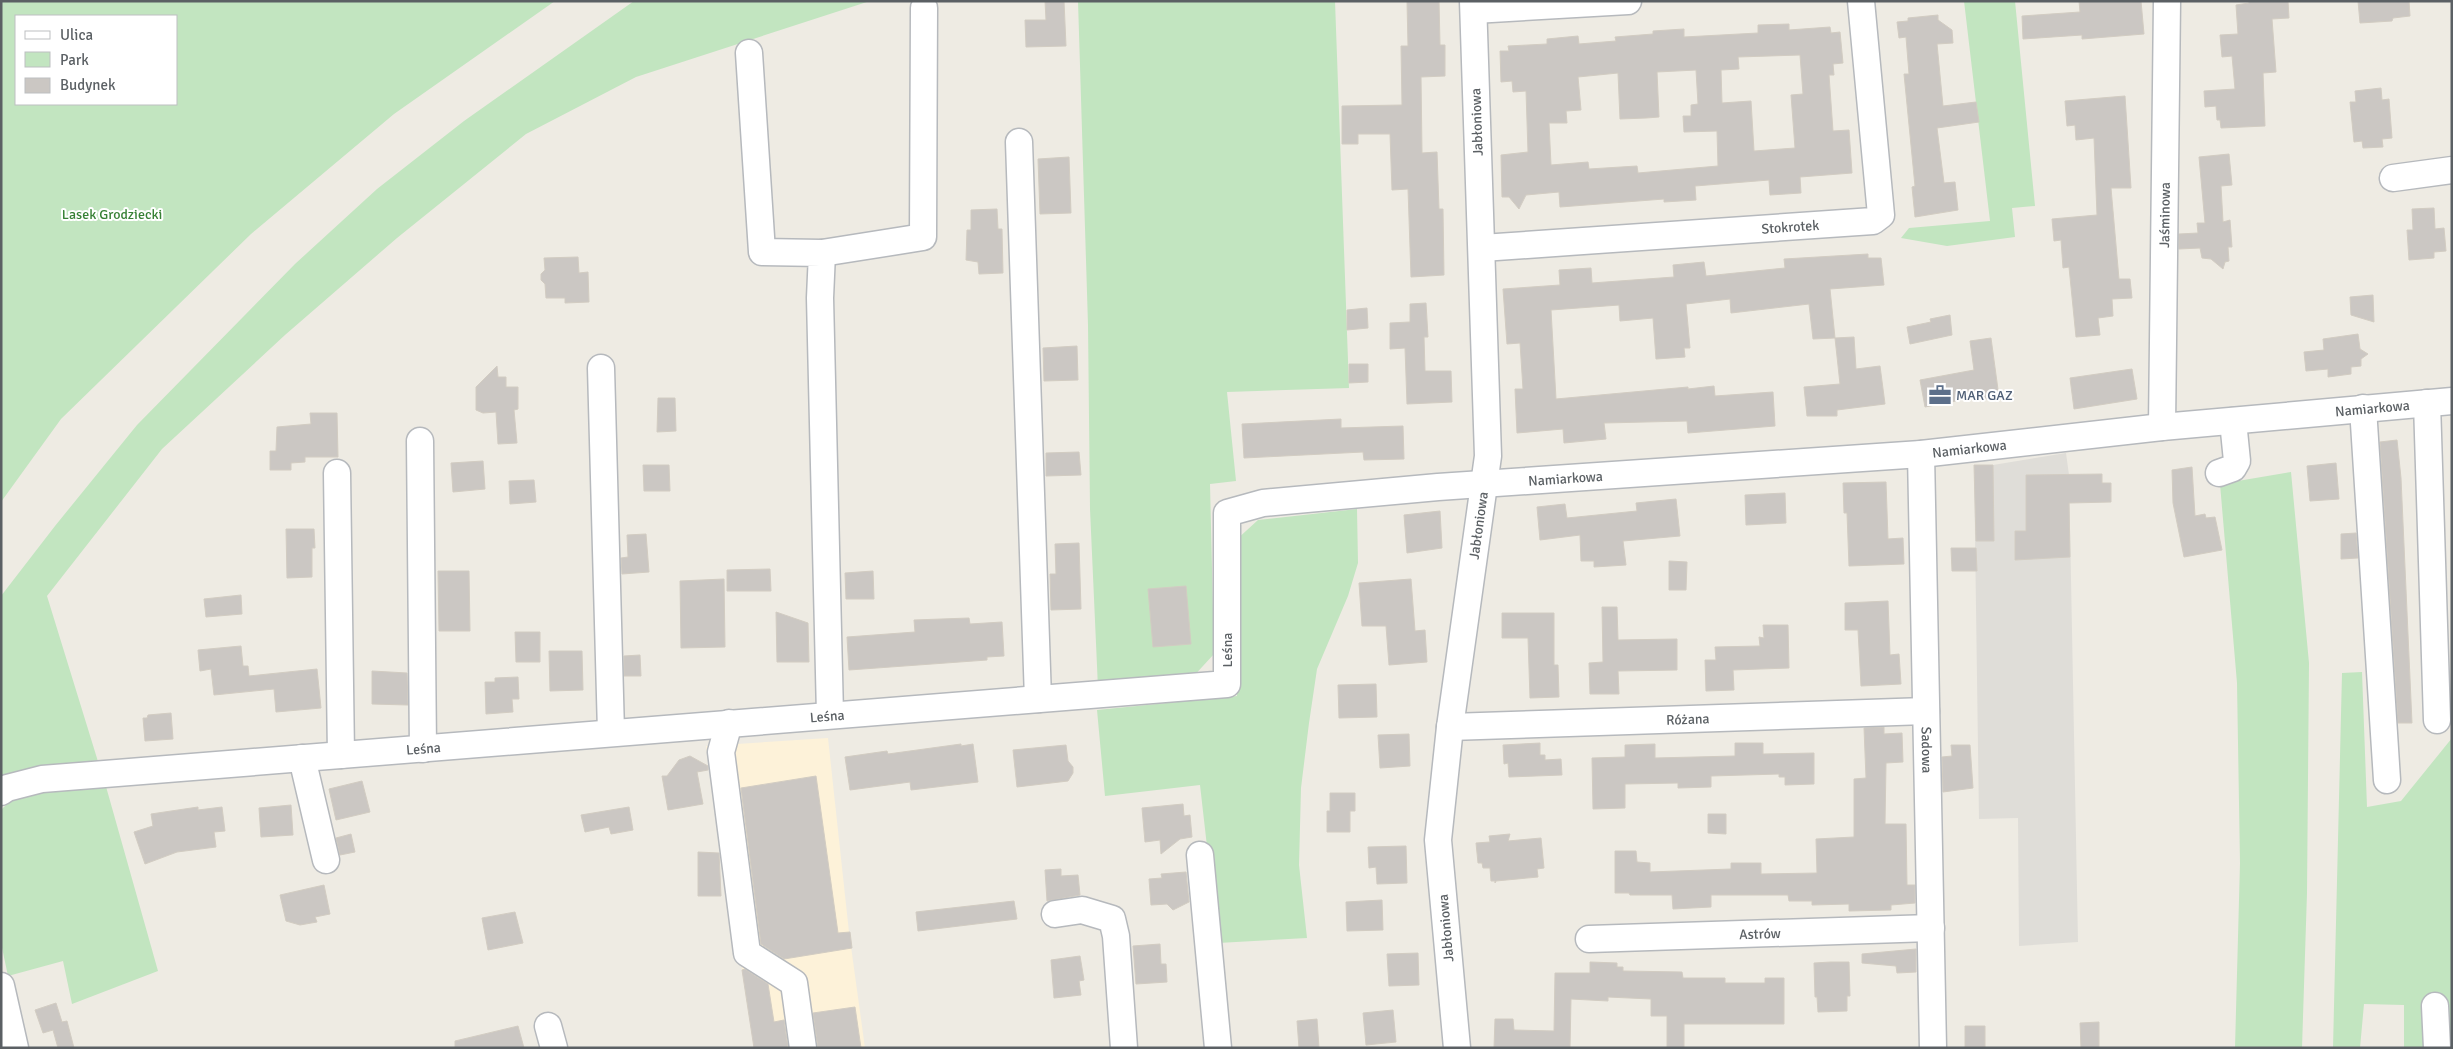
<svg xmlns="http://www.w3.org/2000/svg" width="2453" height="1049" viewBox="0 0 2453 1049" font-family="Signika,sans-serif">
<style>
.commercial{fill:#fdf2d9}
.industrial{fill:#dfddd8}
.green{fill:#c2e5c0;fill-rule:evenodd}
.building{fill:#cbc7c3;stroke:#d2ccc2;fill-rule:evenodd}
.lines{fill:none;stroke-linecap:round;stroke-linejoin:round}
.minor-casing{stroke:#b6b9bd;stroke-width:29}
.minor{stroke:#fff;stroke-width:26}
.labels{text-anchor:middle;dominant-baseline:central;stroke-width:4;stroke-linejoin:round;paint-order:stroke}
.street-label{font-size:14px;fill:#5b6064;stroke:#fff}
.park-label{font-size:14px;fill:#378135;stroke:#fff}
.service-label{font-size:14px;fill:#4e5e75;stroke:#fff;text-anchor:start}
</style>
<rect width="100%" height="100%" fill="#eeebe3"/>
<path class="commercial" d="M828 738 849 932 865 1048H755L706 746Z"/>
<path class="industrial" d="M2066 453 2069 475 2078 942 2019 946 2018 818 1979 819 1974 465H1993Z"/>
<path class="green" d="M1 1H555L394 114 251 234 61 419 1 502ZM16 16H176V104H16Z
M634 1H870L636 77 526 134 397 238 285 335 162 449 47 596 100 768 1 787V596L55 526 137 425 295 264 377 189 464 121Z
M1078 1H1335L1349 388 1227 392 1236 481 1210 484 1214 654 1191 679 1098 688 1090 509 1088 325Z
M1964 1H2015L2035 206 2012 208 2015 237 1947 246 1901 238 1909 228 1990 221Z
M2291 472 2309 663 2307 893 2302 1048H2235L2240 863 2237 683 2220 484Z
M1357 509 1358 563 1348 596 1317 669 1309 723 1301 788 1299 865 1307 938 1218 943 1200 785 1105 796 1097 710 1237 696 1235 541 1258 520Z
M2362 672 2367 807 2401 801 2452 738V1048H2404V1005L2364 1004 2360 1048H2333L2342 673Z
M105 783 158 971 72 1004 63 961 8 976 1 943V810C21 787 76 786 105 783Z"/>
<path class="building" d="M1045 1H1064L1066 46 1026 47 1025 20H1046Z
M1407 1H1439L1440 45H1445V76L1421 77 1422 153 1437 152 1439 209H1443L1444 275 1411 277 1408 189 1392 190 1390 134H1358V144H1342V106L1402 105 1401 46H1408Z
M2079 1H2141L2144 34 2082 39V35L2023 39 2022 16 2080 12Z
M2249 1H2288L2289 18 2272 19 2276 72 2263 73 2265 126 2221 128 2220 120H2217L2216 106 2205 107 2204 91 2235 89 2232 56 2222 57 2220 35 2238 34 2236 5 2249 3Z
M2358 1H2409L2410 16 2393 18 2392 21 2360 23Z
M1938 15V20L1952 30 1953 43 1937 44 1943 106 1976 102 1979 122 1937 128 1944 183 1955 182 1958 210 1915 217 1912 187 1915 186 1904 74H1909L1906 37 1899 38 1897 22 1908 21V18Z
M1789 24V30L1830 27 1831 33 1840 32 1843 63 1833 64 1834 75H1829L1833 131 1849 130 1852 173 1800 177 1801 193 1770 195 1769 180 1695 186 1696 200 1664 202V199L1560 207 1559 192 1526 195 1519 209 1509 197H1502L1501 155 1528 152 1526 91 1513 92 1512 81 1501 82 1500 51H1509L1508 46 1547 44V39L1578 36 1579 44 1616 41 1615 37 1653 34V31L1684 29V37L1758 33V25ZM1800 55 1803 94 1791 95 1795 148 1754 151 1751 101 1722 103 1721 70 1739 69 1738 57ZM1696 70 1698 104 1691 105V116H1683L1684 132 1717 131 1718 166 1638 173 1637 166 1589 169 1588 162 1551 165 1549 123H1567L1566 111 1581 110 1578 77 1618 73 1620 119 1646 118 1659 117 1657 72Z
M2381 88 2382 100 2389 99 2392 138 2382 139 2383 147 2363 148 2362 141 2354 142 2350 102H2356L2355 91Z
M2125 96 2131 188H2111L2119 279H2130L2132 298 2112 299 2113 316 2098 318 2100 335 2076 337 2069 267 2063 268 2061 240 2054 241 2052 219 2097 215 2094 138 2076 140 2075 125 2067 126 2065 101Z
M2229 154 2232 185 2221 186 2223 222 2230 220 2232 247H2228L2229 261 2225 262 2223 269 2211 259 2202 258 2200 248 2179 249V234L2198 233 2197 223H2205L2199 157Z
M1069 157 1071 213 1040 214 1038 159Z
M2434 208 2435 229 2444 228 2446 251 2434 252V258L2409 260 2407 230H2413L2412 209Z
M997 209 998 229H1002L1003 273 979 274 978 262 966 260 967 230H971V210Z
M1868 254V258H1881L1884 285 1830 289 1835 338 1813 339 1809 304 1731 313 1730 299 1686 304 1690 348H1684L1685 357 1656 359 1653 318 1620 321 1619 305 1551 310 1556 399 1688 387V389L1714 386 1715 396 1773 392 1775 426 1688 433 1687 421 1604 423 1606 439 1564 443 1563 429 1517 433 1515 389H1523L1520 343 1507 344 1503 289 1560 285 1559 270 1591 268 1592 283 1674 277 1673 265 1704 262 1706 276 1785 268 1784 259Z
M578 257 579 273 588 272 589 302 565 303V298H546L545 284 541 280V274L545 270 544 258Z
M2373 295 2374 322 2351 315 2350 297Z
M1426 303 1428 337H1424L1425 371H1451L1452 402 1407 404 1405 348 1390 349V323L1410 322V304Z
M1367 308 1368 328 1347 330V310Z
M1950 315 1952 335 1910 344 1907 327 1931 322 1930 319Z
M2358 334 2360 349 2368 354 2361 359V366L2351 367V374L2328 377V369L2306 371 2304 352 2324 350 2323 339Z
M1854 337 1856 369 1880 366 1885 404 1837 410V416H1807L1804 387 1840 384 1835 338Z
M1991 338 1999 397 1978 400 1977 397 1925 407 1920 380 1974 370 1970 341Z
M1077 346 1078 380 1044 381 1043 348Z
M1349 364H1368V382L1349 383Z
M497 366 498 377H506V387H518V409L514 410 517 443 498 444 496 412 483 413 476 410V387Z
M2132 369 2137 399 2074 409 2070 378Z
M658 398H675L676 431 657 432Z
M310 413H337L338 457H305V462L291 463V470H270V451H276L277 427 311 424Z
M1341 419V428L1403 426 1404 459 1364 460 1363 452 1244 458 1242 424Z
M2397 440 2401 478 2412 723H2398L2380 442Z
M1079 452 1081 475 1046 476V453Z
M483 461 485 489 453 492 451 463Z
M2336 463 2339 499 2310 501 2307 466Z
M643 465H669L670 491H644Z
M1974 465H1993L1994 541H1976Z
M2192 467 2195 516 2205 514 2206 518 2215 517 2222 550 2184 557 2173 503 2172 470Z
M2102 474V483H2111V502L2069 503 2070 557 2015 560V531H2026V475Z
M534 480 536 502 510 504 509 481Z
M1886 482 1888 539 1903 538 1904 564 1849 566 1847 513H1844L1843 483Z
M1785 493 1786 523 1746 525 1745 495Z
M1676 499 1680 536 1623 541 1626 565 1594 567V561H1581L1580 535 1540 540 1537 507 1565 504 1567 518 1637 511 1636 503Z
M1440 511 1442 548 1407 553 1404 515Z
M286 529H314L315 548H312V577L287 578Z
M2356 533 2358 558 2341 559V534Z
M646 534 649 572 622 574 621 558 628 557 627 535Z
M1079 543 1081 609 1051 610 1050 574H1056L1055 544Z
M1951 548H1976L1977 571H1952Z
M1669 561 1687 562 1686 590H1669Z
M770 569 771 591H727V570Z
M438 571H469L470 631H439Z
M873 571 874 599H846L845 573Z
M724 579 725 647 681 648 680 581Z
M1411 579 1415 631 1425 630 1427 662 1389 665 1386 626H1362L1359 583Z
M1186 586 1191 644 1153 647 1148 589Z
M241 595 242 614 206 617 204 599Z
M1888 601 1890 655 1899 654 1901 684 1861 686 1858 630H1845V603Z
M1602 607H1617L1618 640 1677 639V670L1618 671 1619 694H1590L1589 663 1603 662Z
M776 612 808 623 809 662H777Z
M1502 613H1554V665H1558L1559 697 1530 698 1528 638H1502Z
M969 618 970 624 1002 622 1004 656 987 657V660L849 670 847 637 915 632 914 620Z
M1763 625H1788L1789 668 1733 670 1734 690 1706 691 1705 660H1716L1715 647 1760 646 1759 637 1764 638Z
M515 632H540V662H516Z
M241 646 243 666H248L249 676 317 669 321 708 276 712 274 689 214 695 211 669 200 671 198 650Z
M549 651H582L583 690 550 691Z
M640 655 641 676H624V656Z
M372 671 407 673 408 705 372 704Z
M518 677 519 699H512L513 712 486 714 485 682H495V678Z
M1376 684 1377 717 1339 718 1338 685Z
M171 713 173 739 145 741 143 718H147L148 715Z
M1884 727V734L1902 733 1903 762 1886 763 1885 824H1906L1907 885H1915V903L1891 905V910L1849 911V904L1812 905V901H1789L1788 895H1711V907L1673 909 1672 895H1630L1629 893H1615V851H1636L1637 862 1650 863V872L1731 869V863H1761V874L1817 873 1816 839 1854 837V779L1866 778 1864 728Z
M1409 734 1410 766 1380 768 1378 735Z
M1540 743V755H1545V760L1561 759 1562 775 1509 777 1508 763 1504 764 1503 745Z
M1735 743H1763V754L1814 753V784L1785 785V777H1779V774L1711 776V787L1678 788V783L1625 784V808L1593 809 1592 758 1625 757V745L1655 744V758L1735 756Z
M961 744V746L973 744 978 782 911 790 910 782 850 790 845 757 887 751 888 754Z
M1066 745 1068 761 1073 767V773L1068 781 1017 787 1013 750Z
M1951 745H1970L1973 788 1943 792 1942 757 1952 756Z
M690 756 708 766V770L697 772 703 804 668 810 662 776H667L679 760Z
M816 776 838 933 850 932 852 948 784 959 761 944 741 788Z
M362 781 370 812 336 820 329 789Z
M1330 793H1355V811H1350V832H1327V811H1330Z
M1183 804 1184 816 1190 815 1192 837 1180 839 1161 854 1160 840 1145 842 1142 808Z
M291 805 293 835 261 837 259 808Z
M198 807V810L222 807 225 831 214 832 216 847 177 852 145 864 134 832 153 826 151 814Z
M629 807 633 830 611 834 609 827 585 832 581 815Z
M1708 814H1726V834L1708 833Z
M351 834 355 852 340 855 336 838Z
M1510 834 1508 841 1541 838 1544 868 1537 869 1538 877 1496 881 1495 883V881H1491L1490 868H1483L1482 863H1478L1476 843 1490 842 1489 836Z
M1406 846 1407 883 1377 884 1376 867 1369 868 1368 847Z
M698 852 719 853 721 896H698Z
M1061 869V876L1078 875 1080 895 1047 901 1045 870Z
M1186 872 1189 902 1173 910 1167 904 1151 905 1149 879 1162 878 1161 874Z
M324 885 330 914 315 917 317 922 300 925 286 921 280 895Z
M1382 900 1383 930 1347 931 1346 902Z
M1014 901 1017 919 918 931 916 912Z
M515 912 523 943 488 950 482 918Z
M1160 944 1161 964H1166L1167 982 1136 984 1133 946Z
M1916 949V972L1897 973 1896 966 1862 963V954Z
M1418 953 1419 985 1389 986 1387 954Z
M1080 956 1084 980 1079 981 1081 995 1054 998 1051 960Z
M1590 962 1617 963V967H1623V971L1682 972 1683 978H1725V983H1765V978H1784V1024H1684V1048H1667V1016H1651V999L1608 997V1001L1571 999 1570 1048H1494L1495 1019H1513L1514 1030 1554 1031 1555 973H1590Z
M1831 962H1849L1850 996H1847V1011L1818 1012 1817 997H1815L1814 963Z
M745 969 768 984 774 1022 784 1020 788 1048H754L742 970Z
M56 1003 62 1022 67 1021 74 1048H58L53 1030 43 1033 35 1010Z
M855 1007 861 1048H818L813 1013Z
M1393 1010 1396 1042 1366 1045 1363 1013Z
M1317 1019 1319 1048H1299L1297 1021Z
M2099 1022V1048H2081L2080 1023Z
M518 1026 524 1048H455V1041Z
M1965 1026H1985V1047H1965Z"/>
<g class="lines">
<defs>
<g id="minor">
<path d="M1474 10 1628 1"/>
<path d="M749 53 762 252 822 253 820 298 830 715"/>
<path d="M1019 142 1038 699"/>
<path d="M2393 178 2452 170"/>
<path id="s1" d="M1482 248 1873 221 1881 215 1861 1"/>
<path d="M822 253 923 237 924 8"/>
<path d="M601 368 611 732"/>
<path d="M2427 403 2437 720"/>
<path d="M2363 408 2387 780"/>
<path id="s2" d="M2162 427 2167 1"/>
<path d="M420 441 423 749"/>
<path id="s3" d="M1921 454 1933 1048"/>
<path d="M337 473 341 755"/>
<path d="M2219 473 2233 468 2237 461 2233 421"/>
<path d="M729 723 721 752 747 953 794 983 803 1048"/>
<path id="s4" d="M1450 727 1926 711"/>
<path d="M302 758 326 860"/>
<path id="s5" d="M1 792 7 788 42 779 1227 684V513L1263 503 1438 487 1921 454 2162 427 2452 401"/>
<path d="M1200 855 1218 1048"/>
<path d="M1055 914 1082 910 1112 919 1116 936 1124 1048"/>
<path id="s6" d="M1589 939 1931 928"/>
<path d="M1 986 15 1048"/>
<path d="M2435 1006 2437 1048"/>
<path d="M548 1026 554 1048"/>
<path id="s7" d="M1457 1048 1438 840 1450 727 1488 456 1473 1"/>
</g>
</defs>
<use href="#minor" class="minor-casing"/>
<use href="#minor" class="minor"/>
</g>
<defs>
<symbol id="office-bare" viewBox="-9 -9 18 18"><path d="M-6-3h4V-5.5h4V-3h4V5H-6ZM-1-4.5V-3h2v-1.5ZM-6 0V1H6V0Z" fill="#5c6f8a" stroke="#fff" stroke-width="2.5" paint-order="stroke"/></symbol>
</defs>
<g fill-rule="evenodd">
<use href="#office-bare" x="1924" y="379" width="32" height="32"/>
</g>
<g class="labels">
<g class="street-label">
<text transform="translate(1477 122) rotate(-92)">Jabłoniowa</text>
<text stroke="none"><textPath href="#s2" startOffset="212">Jaśminowa</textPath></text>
<text stroke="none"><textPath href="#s1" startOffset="309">Stokrotek</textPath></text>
<text stroke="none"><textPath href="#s5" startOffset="2554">Namiarkowa</textPath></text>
<text stroke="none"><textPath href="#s5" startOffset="2149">Namiarkowa</textPath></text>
<text stroke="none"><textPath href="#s5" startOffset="1744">Namiarkowa</textPath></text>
<text stroke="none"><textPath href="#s7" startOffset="526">Jabłoniowa</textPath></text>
<text transform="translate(1227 650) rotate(-90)">Leśna</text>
<text stroke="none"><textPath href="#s5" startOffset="831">Leśna</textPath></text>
<text stroke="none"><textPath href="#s4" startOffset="238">Różana</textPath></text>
<text stroke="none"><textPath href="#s5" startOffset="426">Leśna</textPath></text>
<text stroke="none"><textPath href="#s3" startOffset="296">Sadowa</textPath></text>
<text transform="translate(1446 928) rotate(-95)">Jabłoniowa</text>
<text stroke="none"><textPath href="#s6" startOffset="171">Astrów</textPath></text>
</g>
<g class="park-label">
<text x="112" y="214">Lasek Grodziecki</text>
</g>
<g class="service-label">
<text x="1956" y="395">MAR GAZ</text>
</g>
</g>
<rect width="2453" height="1049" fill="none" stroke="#5b6064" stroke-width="5"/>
<rect x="15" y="15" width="162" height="90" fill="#ffffff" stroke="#bdbfc1"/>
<rect x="25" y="31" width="25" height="8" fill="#ffffff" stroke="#bdbfc1"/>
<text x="60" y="40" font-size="15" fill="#5b6064">Ulica</text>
<rect x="25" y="52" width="25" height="15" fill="#c2e5c0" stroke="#bdbfc1"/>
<text x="60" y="65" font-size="15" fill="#5b6064">Park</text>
<rect x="25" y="78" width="25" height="15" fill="#cbc7c3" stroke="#bdbfc1"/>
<text x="60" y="90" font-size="15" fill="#5b6064">Budynek</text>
</svg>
